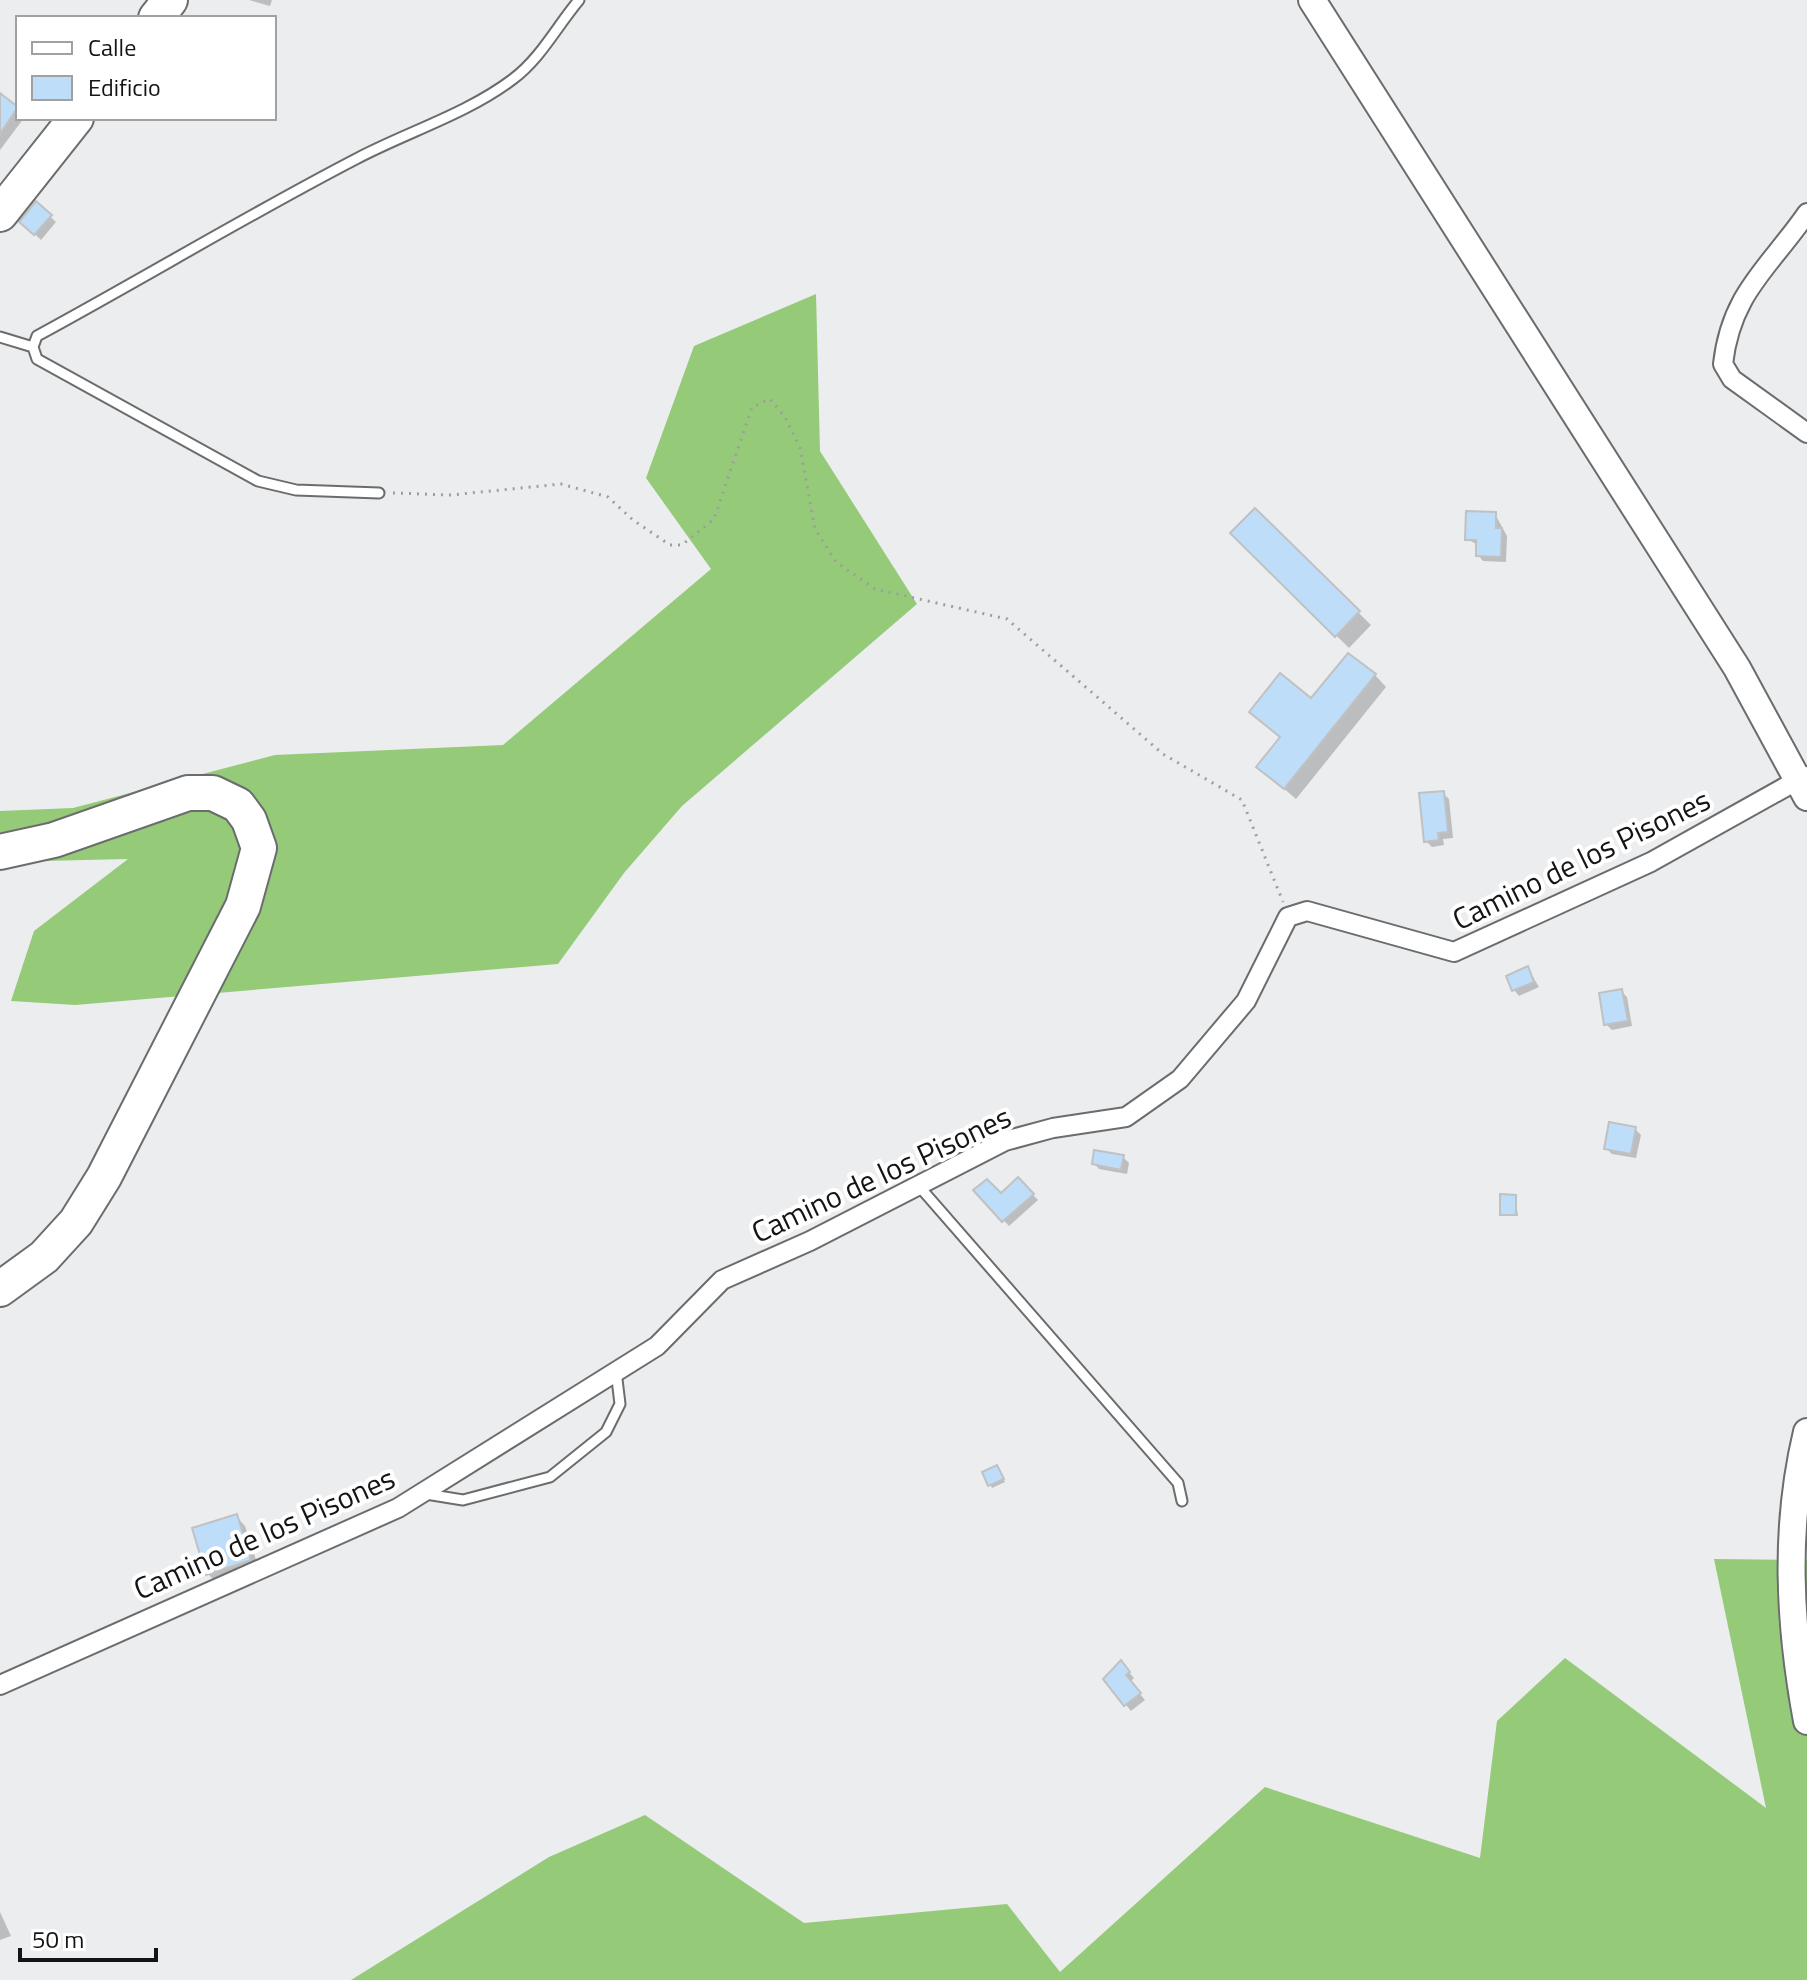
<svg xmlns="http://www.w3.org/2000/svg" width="1807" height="1980" viewBox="0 0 1807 1980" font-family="'Titillium Web',sans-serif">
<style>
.forest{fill:#95cb78}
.shadow{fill:#0003}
.building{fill:#beddf9;stroke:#c0c1c3;stroke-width:2}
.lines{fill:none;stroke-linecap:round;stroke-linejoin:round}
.lane-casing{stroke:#6a6c6d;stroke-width:13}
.street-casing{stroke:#6a6c6d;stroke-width:22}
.secondary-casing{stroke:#6a6c6d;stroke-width:30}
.highway-casing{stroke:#6a6c6d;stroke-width:38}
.path{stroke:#9e9ea0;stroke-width:3;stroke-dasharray:2 6;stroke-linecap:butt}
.lane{stroke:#fff;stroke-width:9}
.street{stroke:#fff;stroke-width:18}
.secondary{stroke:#fff;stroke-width:26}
.highway{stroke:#fff;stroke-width:34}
.labels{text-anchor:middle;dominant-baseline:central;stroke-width:8;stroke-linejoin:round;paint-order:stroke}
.street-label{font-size:30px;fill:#141415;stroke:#fff}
</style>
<rect width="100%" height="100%" fill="#ecedef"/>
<path class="forest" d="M816 294 820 451 917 604 682 806 624 873 558 964 75 1005 11 1001 34 931 128 859 0 862V811L73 808 275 755 503 745 711 569 646 478 694 346Z
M1714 1559 1807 1560V1980H351L549 1857 645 1815 804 1923 1007 1904 1060 1972 1265 1787 1480 1858 1497 1721 1565 1658 1766 1808Z"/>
<path class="shadow" d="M249 0H272L270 6Z
M6 100 18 109V118H24L0 150V107Z
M36 204 56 222 41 240 22 222Z
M1255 511 1371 625 1349 648 1233 533Z
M1495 514 1507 536 1506 562 1483 561 1478 555V545L1467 539Z
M1375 675 1386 687 1296 799 1259 767 1282 738 1251 712 1312 701Z
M1443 793 1449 799 1453 838 1443 839 1444 845 1432 847 1426 841Z
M1528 969 1539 987 1519 996 1514 990Z
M1621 991 1627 997 1632 1026 1612 1030 1606 1024Z
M1635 1129 1641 1135 1636 1158 1612 1154 1606 1148Z
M1123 1157 1129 1163 1127 1174 1099 1169 1094 1163Z
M1018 1180 1038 1200 1009 1226 976 1191 1001 1196Z
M1515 1197 1518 1216H1504L1502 1214Z
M997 1467 1005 1482 992 1488 984 1473Z
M236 1516 245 1526 259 1569 217 1583 208 1574Z
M1126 1669 1134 1678 1130 1682 1145 1700 1131 1711 1105 1679Z
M0 1912 11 1936 0 1940Z"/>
<path class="building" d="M0 93 18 107 0 134Z
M36 201 52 215 34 235 19 222Z
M1255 508 1360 611 1335 637 1230 533Z
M1466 511 1496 512V528H1502L1501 557 1476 556V540H1465Z
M1348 653 1376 674 1284 789 1256 767 1280 737 1249 712 1280 673 1311 698Z
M1444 791 1448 832 1438 833 1439 840 1424 842 1419 793Z
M1528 966 1534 982 1512 991 1506 976Z
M1622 989 1628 1021 1604 1025 1599 993Z
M1609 1122 1636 1127 1631 1154 1604 1149Z
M1094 1150 1124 1155 1121 1170 1092 1164Z
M1018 1177 1034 1194 1002 1222 973 1190 987 1179 1001 1193Z
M1500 1194 1516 1195V1215H1500Z
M997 1465 1004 1479 988 1486 982 1472Z
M237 1514 251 1560 206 1575 192 1528Z
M1121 1660 1130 1672 1126 1675 1141 1693 1124 1706 1103 1679Z"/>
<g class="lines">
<defs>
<path id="lane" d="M0 337 33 347
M379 493 296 490 258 481 37 359 33 347 37 336C144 278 248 215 356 159 407 132 467 114 513 79 541 58 557 26 579 0
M918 1185 1178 1483 1182 1501
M426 1494 463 1500 550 1477 606 1432 620 1404 616 1371"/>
<path id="street" d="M1807 213C1769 268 1731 293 1723 364L1732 379 1807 433
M0 1685 398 1508 657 1346 722 1280 810 1241 1005 1141 1053 1128 1126 1117 1180 1079 1246 1001 1288 917 1307 911 1454 952 1651 862 1805 776"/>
<path id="secondary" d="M1312 0 1737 668 1807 797
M1807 1432C1784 1528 1789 1624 1807 1721"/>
<path id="highway" d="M156 18 170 0
M0 214 76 118
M0 852 54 840 188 793H213L238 805 249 820 259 848 243 906 104 1177 76 1222 44 1257 0 1289"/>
</defs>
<use href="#lane" class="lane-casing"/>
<use href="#street" class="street-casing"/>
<use href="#secondary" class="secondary-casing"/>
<use href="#highway" class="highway-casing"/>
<path class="path" d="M393 493 451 495 561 484 608 497 633 520 670 545H682L714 519 752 407 770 399 785 417 800 448 815 529 836 562 875 589 1007 619 1163 754 1242 800 1283 902"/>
<use href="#lane" class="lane"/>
<use href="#street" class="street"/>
<use href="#secondary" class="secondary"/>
<use href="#highway" class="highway"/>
</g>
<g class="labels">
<g class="street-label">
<text transform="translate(1581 859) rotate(-26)">Camino de los Pisones</text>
<text transform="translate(881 1174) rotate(-25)">Camino de los Pisones</text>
<text transform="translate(264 1533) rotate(-24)">Camino de los Pisones</text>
</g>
</g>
<rect x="16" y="16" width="260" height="104" fill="#ffffff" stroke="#a1a1a1" stroke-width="2"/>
<rect x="32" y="42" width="40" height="12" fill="#ffffff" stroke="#a1a1a1" stroke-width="2"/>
<text x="88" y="56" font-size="24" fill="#141415">Calle</text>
<rect x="32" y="76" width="40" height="24" fill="#beddf9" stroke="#a1a1a1" stroke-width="2"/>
<text x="88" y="96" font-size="24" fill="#141415">Edificio</text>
<path d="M20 1948v12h136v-12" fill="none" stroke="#141415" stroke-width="4"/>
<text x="32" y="1948" font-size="24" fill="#141415" stroke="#ffffff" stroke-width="6" paint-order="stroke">50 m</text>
</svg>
